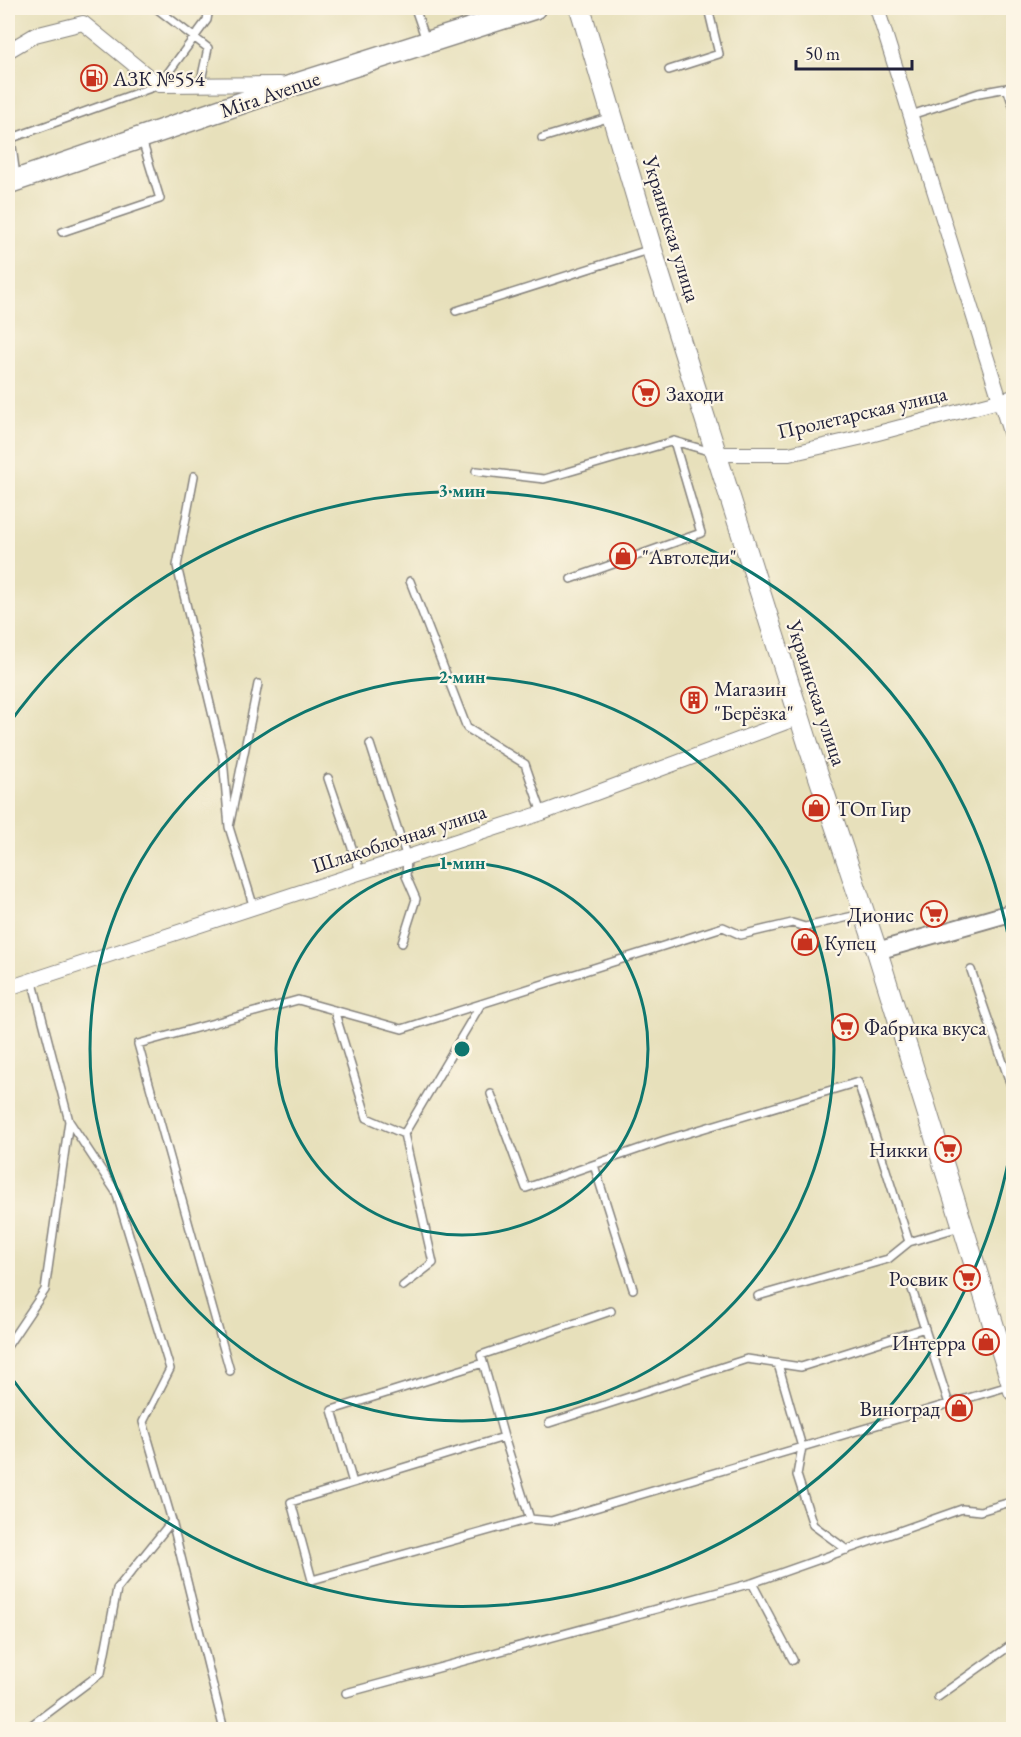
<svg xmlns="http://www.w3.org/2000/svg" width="1021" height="1737" viewBox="0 0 1021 1737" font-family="'EB Garamond',serif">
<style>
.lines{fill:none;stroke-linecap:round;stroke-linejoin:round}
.service-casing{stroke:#84817b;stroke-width:10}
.minor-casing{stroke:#84817b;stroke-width:16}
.tertiary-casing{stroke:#84817b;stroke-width:20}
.secondary-casing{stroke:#84817b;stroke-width:22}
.primary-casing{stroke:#84817b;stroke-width:24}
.service{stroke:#fff;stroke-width:7}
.minor{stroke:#fff;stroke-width:14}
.tertiary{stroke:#fff;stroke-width:16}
.secondary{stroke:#fff;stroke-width:20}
.primary{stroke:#fff;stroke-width:21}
.ring{fill:none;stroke:#0f766e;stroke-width:3}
.labels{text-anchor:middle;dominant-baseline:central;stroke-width:4.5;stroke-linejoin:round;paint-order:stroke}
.poi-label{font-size:21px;fill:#22223b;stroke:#fcf5e5;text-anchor:start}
.street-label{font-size:21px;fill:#22223b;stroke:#fcf5e5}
.centre{fill:#0f766e;stroke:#fcf5e5;stroke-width:3}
.ring-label{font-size:18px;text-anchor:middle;font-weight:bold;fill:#0f766e;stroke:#fcf5e5;stroke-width:4.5;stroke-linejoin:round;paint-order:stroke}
</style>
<rect width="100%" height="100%" fill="#fcf5e5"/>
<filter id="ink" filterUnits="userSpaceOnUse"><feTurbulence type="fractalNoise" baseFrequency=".0167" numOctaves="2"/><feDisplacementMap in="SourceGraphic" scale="12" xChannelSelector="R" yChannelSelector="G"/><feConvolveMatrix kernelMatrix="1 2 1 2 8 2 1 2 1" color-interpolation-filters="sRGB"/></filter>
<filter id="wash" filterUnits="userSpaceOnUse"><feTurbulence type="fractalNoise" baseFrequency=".008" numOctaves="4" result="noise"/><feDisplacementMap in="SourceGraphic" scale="24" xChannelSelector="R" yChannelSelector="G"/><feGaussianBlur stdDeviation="1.35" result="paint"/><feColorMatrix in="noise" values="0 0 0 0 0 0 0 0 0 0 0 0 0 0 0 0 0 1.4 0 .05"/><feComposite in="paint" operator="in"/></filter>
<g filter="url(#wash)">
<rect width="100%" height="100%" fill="#e7e0bb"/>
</g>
<g filter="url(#ink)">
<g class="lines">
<defs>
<path id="service" d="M156 8 208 48 200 85
M415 8 426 40
M669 70 719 54 708 8
M911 115 979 93 1007 88 1014 108
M8 117 16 176
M12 138 159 85 207 20 209 8
M542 138 611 117
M62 232 160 199 142 140
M456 311 651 249
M476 471 544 479 674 441 712 452
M194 476 177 566 223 758 229 827
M571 579 701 533 674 441
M410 581 467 728 525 764 542 813
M370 744 407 858 406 876 416 899 402 943
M328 778 361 874
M254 908 229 827 258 684
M971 970 1014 1094
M334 1010 367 1118 404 1134
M491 1094 526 1188 665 1140 858 1082 909 1242 960 1227
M594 1165 633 1289
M403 1286 433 1263 404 1134 481 1004
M911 1286 949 1404
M758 1296 888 1259 909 1242
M611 1311 481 1355 504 1437 291 1502 312 1580 530 1519 551 1521 1009 1386
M8 1345 45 1290 69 1121
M778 1364 802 1447 797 1475 813 1525 847 1550
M230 1371 138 1044 298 1000 402 1029 723 927 741 935 792 923 805 927 862 914
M549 1423 747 1359 801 1367 925 1328
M504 1437 530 1519
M353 1483 332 1410 483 1363
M172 1521 224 1730
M752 1583 793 1660
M346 1693 752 1583 962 1509 980 1511 1014 1501
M938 1697 1014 1643
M25 1730 101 1673 117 1589 172 1521 143 1422 170 1369 116 1192 69 1121 32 979"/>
<path id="minor" d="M877 8 1014 445
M8 51 35 35 83 23 159 85 280 84
M717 454H789L859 438 1014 397
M8 988 542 813 800 717"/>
<path id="tertiary" d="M877 951 1014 912"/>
<path id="secondary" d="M580 8 659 273 811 753 877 951 1014 1391"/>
<path id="primary" d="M8 183 297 84 535 8"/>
</defs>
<use href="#service" class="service-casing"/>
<use href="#minor" class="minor-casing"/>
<use href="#tertiary" class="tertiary-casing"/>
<use href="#secondary" class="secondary-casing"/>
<use href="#primary" class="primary-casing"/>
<use href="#service" class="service"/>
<use href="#minor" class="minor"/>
<use href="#tertiary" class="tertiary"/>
<use href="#secondary" class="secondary"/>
<use href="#primary" class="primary"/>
</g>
</g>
<g class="ring">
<circle cx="462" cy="1049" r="186"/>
<circle cx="462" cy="1049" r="372"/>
<path d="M1013 1136A558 558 0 0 1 8 1373M8 725A558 558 0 0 1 1013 962"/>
</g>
<defs>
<symbol id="fuel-ring" viewBox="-11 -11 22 22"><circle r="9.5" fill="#fcf5e5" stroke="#c8321e" stroke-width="1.5"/><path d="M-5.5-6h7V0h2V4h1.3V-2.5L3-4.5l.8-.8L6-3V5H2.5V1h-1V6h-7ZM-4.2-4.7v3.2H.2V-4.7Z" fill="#c8321e"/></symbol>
<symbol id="supermarket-ring" viewBox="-11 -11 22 22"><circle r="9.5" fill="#fcf5e5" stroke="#c8321e" stroke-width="1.5"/><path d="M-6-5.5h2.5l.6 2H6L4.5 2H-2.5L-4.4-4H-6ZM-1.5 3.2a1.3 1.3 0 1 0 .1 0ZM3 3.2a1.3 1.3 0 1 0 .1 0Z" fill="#c8321e"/></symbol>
<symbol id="shop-ring" viewBox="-11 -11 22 22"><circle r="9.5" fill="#fcf5e5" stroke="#c8321e" stroke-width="1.5"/><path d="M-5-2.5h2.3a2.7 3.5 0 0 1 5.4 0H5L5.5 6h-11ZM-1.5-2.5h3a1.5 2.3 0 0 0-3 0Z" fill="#c8321e"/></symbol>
<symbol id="building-ring" viewBox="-11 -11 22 22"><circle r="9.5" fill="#fcf5e5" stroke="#c8321e" stroke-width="1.5"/><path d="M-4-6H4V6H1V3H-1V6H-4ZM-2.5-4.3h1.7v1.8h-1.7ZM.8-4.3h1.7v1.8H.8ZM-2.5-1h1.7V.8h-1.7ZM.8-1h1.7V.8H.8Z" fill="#c8321e"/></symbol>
</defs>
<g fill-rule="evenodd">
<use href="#fuel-ring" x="79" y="63" width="30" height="30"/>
<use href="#supermarket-ring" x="631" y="378" width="30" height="30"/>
<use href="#shop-ring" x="608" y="541" width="30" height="30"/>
<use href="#building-ring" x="679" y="685" width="30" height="30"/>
<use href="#shop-ring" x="801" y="793" width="30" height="30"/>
<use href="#supermarket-ring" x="919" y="899" width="30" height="30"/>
<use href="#shop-ring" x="790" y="927" width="30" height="30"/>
<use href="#supermarket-ring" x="830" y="1012" width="30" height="30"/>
<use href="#supermarket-ring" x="933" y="1134" width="30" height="30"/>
<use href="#supermarket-ring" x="952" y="1263" width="30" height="30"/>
<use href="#shop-ring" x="971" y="1327" width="30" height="30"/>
<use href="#shop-ring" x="944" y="1393" width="30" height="30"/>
</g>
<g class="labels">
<g class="poi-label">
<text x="113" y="78">АЗК №554</text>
<text x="666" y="393">Заходи</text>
<text x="642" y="556">"Автоледи"</text>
<text x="714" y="688">Магазин<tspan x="714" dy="24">"Берёзка"</tspan></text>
<text x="836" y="808">ТОп Гир</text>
<text x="914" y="914" text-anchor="end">Дионис</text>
<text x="824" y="942">Купец</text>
<text x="864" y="1027">Фабрика вкуса</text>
<text x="928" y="1149" text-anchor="end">Никки</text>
<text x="948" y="1278" text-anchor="end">Росвик</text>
<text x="966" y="1342" text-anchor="end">Интерра</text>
<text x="940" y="1408" text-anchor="end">Виноград</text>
</g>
<g class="street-label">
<text transform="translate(270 94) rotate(-19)">Mira Avenue</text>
<text transform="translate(672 229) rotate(73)">Украинская улица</text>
<text transform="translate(862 412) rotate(-13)">Пролетарская улица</text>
<text transform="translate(817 693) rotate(72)">Украинская улица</text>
<text transform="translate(399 838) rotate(-18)">Шлакоблочная улица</text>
</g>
</g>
<circle cx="462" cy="1049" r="9" class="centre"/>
<g class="ring-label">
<text x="462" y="497">3 мин</text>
<text x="462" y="683">2 мин</text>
<text x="462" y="869">1 мин</text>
</g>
<rect width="1021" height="1737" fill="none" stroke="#fcf5e5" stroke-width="30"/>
<path d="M796 60v9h116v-9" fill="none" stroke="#22223b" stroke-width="3"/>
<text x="805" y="60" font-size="18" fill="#22223b" stroke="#fcf5e5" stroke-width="4.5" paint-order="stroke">50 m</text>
</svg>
